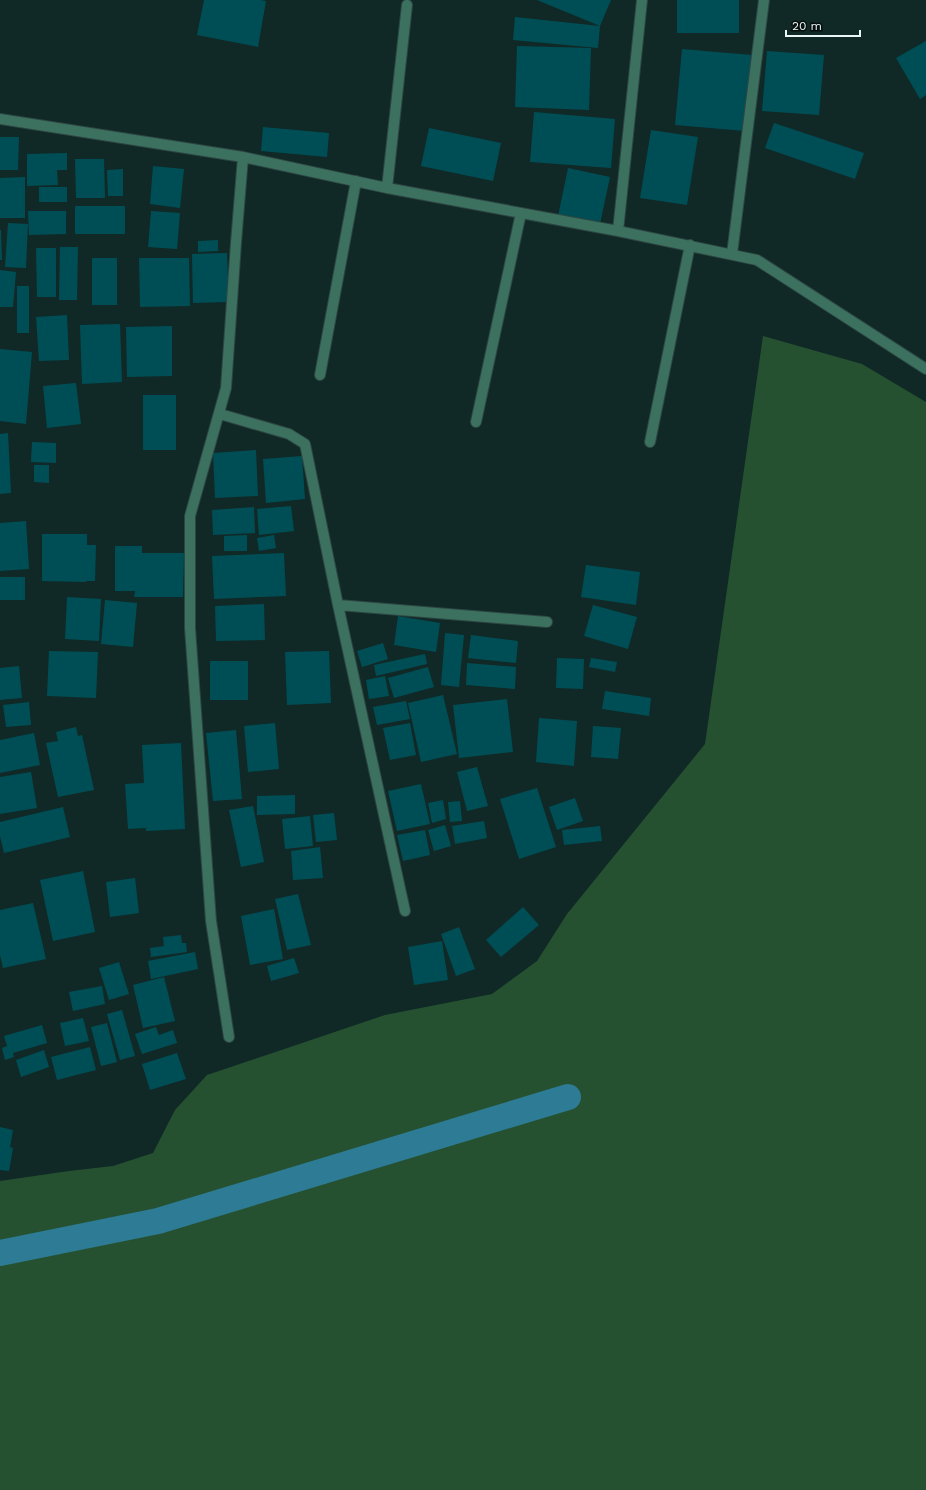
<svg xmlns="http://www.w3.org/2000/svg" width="926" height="1490" viewBox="0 0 926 1490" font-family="'Work Sans',sans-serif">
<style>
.green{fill:#255131}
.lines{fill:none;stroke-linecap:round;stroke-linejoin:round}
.canal{stroke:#2d7b94;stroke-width:26}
.building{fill:#004e55}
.minor-casing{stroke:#2e4643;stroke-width:12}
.minor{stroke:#3b715e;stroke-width:10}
</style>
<rect width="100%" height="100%" fill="#102926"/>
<path class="green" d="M763 336 862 364 926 402V1490H0V1181L69 1171 113 1166 153 1153 175 1110 207 1075 385 1015 492 994 537 961 567 914 705 744Z"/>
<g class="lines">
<path class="canal" d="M0 1253 158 1221 568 1097"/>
</g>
<path class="building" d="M204 0H260L266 1 258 47 197 35Z
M537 0H611L600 26Z
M677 0H739V33H677Z
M515 17 600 26 598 48 513 40Z
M926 41V95L920 99 896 58Z
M517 46 591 48 589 110 515 107Z
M682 49 752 55 745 131 675 125Z
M767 51 824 55 819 115 762 111Z
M534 112 615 119 611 168 530 162Z
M774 123 864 153 855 179 765 148Z
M263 127 329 133 327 157 261 151Z
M429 128 501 143 493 181 421 166Z
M651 130 698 137 687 205 640 198Z
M0 137H19L18 170H0Z
M67 153V170H57L58 185 27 186V154Z
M75 159H104L105 198H76Z
M153 166 184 169 180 208 150 204Z
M568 168 610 177 600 224 558 216Z
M123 169V196H108L107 170Z
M25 177V218H0V178Z
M39 187H67V202H39Z
M75 206H125V234H75Z
M28 211H66V234L29 235Z
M151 211 180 213 177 249 148 247Z
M8 223 28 224 26 268 5 267Z
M0 230H1L2 260H0Z
M218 240V251L198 252V241Z
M60 247H78L77 300H59Z
M36 248H56V297H37Z
M227 253 229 302 193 303 192 254Z
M92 258H117V305H92Z
M139 258H189L190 306 140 307Z
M0 270 16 272 13 307H0Z
M17 286H29V333H17Z
M67 315 69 360 39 361 36 317Z
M120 324 122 382 82 384 80 325Z
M172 326V376L127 377 126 327Z
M0 349 32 352 26 424 0 421Z
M76 383 81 424 47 428 43 386Z
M143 395H176V450H143Z
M8 433 11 493 0 494V434Z
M32 442 56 443V463L31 462Z
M256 450 258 496 215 498 213 453Z
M302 456 305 499 266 503 263 459Z
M34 465H49V483L34 482Z
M291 506 294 531 259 535 257 509Z
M254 507 255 533 213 535 212 510Z
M26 521 29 569 0 571V523Z
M42 534H87V545H96L95 581H86V582L42 581Z
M247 535V551H224V536Z
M274 535 276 548 259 551 257 538Z
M115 546H142V553H184L183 597H134L135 591H115Z
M284 553 286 596 214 599 212 556Z
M586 565 640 572 636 605 581 597Z
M0 577H25V600H0Z
M67 597 101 599 99 641 65 639Z
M105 600 137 603 133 647 101 644Z
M264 604 265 640 216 641 215 606Z
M593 605 637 617 628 649 584 636Z
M398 616 440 623 436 652 394 645Z
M445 633 464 635 459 687 441 685Z
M471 635 518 641 516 663 468 658Z
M383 643 388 659 362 667 357 651Z
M49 651 98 652 96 698 47 696Z
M329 651 331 703 287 705 285 652Z
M425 654 427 664 376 676 374 665Z
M557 658 584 659 583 689 556 688Z
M591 658 617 662 615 672 589 667Z
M210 661H248V700H210Z
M467 663 516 667 515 689 466 685Z
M19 666 22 698 0 700V668Z
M428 667 434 687 394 698 388 678Z
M385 676 389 696 369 699 366 680Z
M605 691 651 698 649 716 602 709Z
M443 695 457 754 421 762 408 703Z
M507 699 513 752 459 758 453 705Z
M406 701 410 719 377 725 373 707Z
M29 702 31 725 6 727 3 705Z
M539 718 577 721 574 766 536 762Z
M275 723 279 769 248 772 244 726Z
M410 723 416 755 390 760 383 728Z
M593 726 621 728 618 759 591 757Z
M76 727 78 736 82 735 94 790 58 797 46 743 58 741 56 732Z
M236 730 242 799 213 801 206 733Z
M34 733 40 765 0 773V740Z
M181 743 185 829 146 831V828L128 829 125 784 144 783 142 745Z
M477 767 488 806 467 811 457 772Z
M31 772 37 808 0 814V777Z
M421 784 430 824 397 831 388 791Z
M537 788 556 847 519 859 500 799Z
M295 795V814L257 815V796Z
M575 798 583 821 557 830 549 807Z
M443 800 446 819 432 823 428 803Z
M460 801 462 821 450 822 448 802Z
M253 806 264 862 241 867 229 810Z
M63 807 70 837 4 853 0 836V822Z
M334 813 337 840 316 842 313 815Z
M310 816 313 846 285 849 282 819Z
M484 821 487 838 455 844 452 826Z
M445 825 451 846 434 851 428 830Z
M600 826 602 841 564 845 562 830Z
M425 830 430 855 403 861 397 835Z
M320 847 323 878 293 880 291 851Z
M83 871 95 932 53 941 40 880Z
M135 878 139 913 110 917 106 882Z
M298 894 311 945 287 950 275 899Z
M33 903 46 959 3 968 0 955V910Z
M523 907 539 925 501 957 486 940Z
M274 909 283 959 250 965 241 916Z
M459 927 475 969 456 976 441 934Z
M181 935 182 943H186L187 952 151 957 150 948 164 946 163 937Z
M442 941 448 980 414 985 408 947Z
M195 952 198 969 151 979 148 961Z
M294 958 299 973 271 981 267 966Z
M119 962 129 994 109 1000 99 968Z
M164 977 175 1021 143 1028 133 985Z
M102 986 105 1004 73 1011 69 992Z
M122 1010 135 1056 120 1060 107 1014Z
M83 1018 89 1041 65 1046 60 1023Z
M107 1023 117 1062 101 1066 91 1027Z
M42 1025 47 1043 13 1053 14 1057 5 1060 2 1048 7 1046 4 1036Z
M156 1027 159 1035 173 1030 177 1043 142 1054 135 1034Z
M90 1047 96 1070 57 1080 51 1057Z
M44 1050 49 1067 21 1077 16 1060Z
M177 1053 186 1079 150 1090 142 1064Z
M0 1127 13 1130 10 1147 13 1148 9 1171 0 1170Z"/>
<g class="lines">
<defs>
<path id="minor" d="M0 119 243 157 387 188 618 231 757 260 926 369
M387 188 407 5
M618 231 642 0
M732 254 764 0
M320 375 356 181
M220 414 289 434 305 444 338 605 405 911
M476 422 521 213
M650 442 690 245
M338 605 547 622
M229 1037 211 921 190 628V516L226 388 236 243 243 157"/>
</defs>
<use href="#minor" class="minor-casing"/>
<use href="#minor" class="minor"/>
</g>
<path d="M786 30v6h74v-6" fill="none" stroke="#e9f8f6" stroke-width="2"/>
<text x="792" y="30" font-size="12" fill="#e9f8f6" stroke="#060f0e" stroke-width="3" paint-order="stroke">20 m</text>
</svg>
